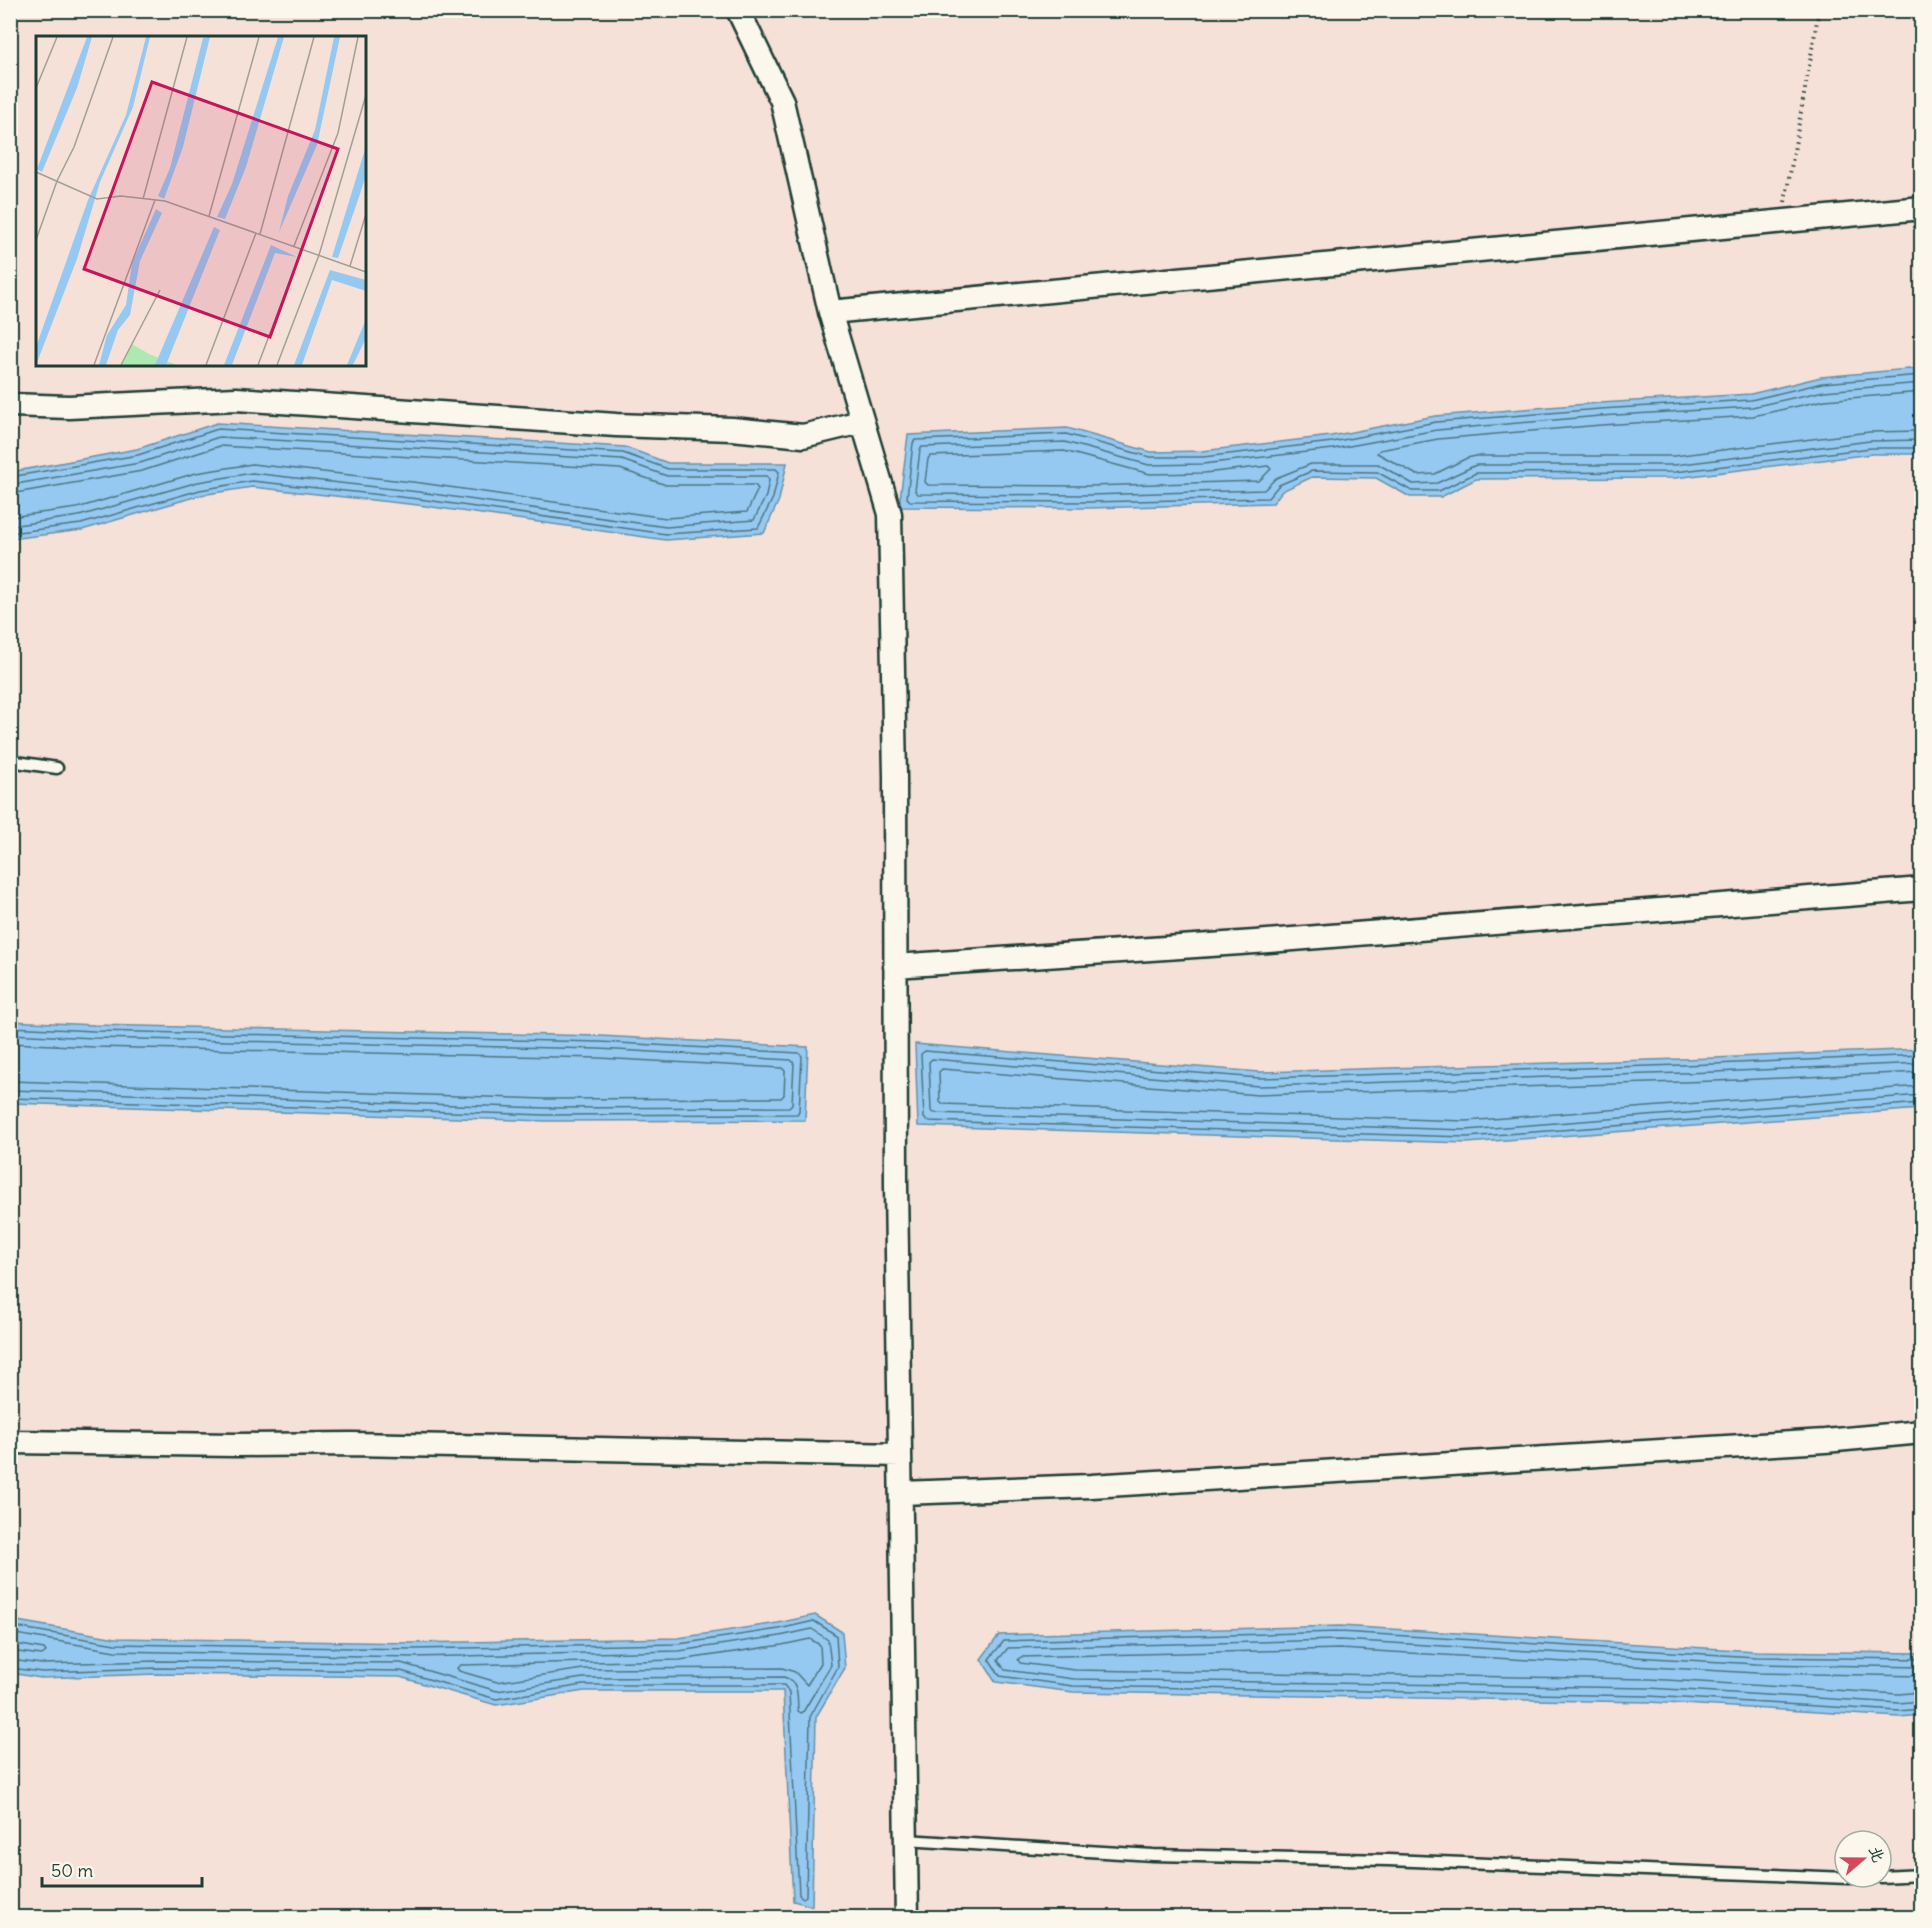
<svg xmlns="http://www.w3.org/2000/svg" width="1932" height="1928" viewBox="0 0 1932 1928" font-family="Delius,'LXGW WenKai TC',sans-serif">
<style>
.water{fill:#95c9f2;stroke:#6691a6;stroke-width:1.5}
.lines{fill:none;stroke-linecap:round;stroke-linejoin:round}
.shore{stroke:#4e7580;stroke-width:1.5}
.service-casing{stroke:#1f3d34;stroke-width:15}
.minor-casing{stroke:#1f3d34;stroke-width:27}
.path{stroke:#1f3d34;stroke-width:4;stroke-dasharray:1.5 4.5;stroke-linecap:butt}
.service{stroke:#fbf7ec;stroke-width:10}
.minor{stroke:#fbf7ec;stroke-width:22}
.inset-road{fill:none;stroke:#a09f96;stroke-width:1.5}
.view{fill:#c2185b;fill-opacity:0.15;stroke:#c2185b;stroke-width:3}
.inset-edge{fill:none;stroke:#1f3d34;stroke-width:3}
</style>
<rect width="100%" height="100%" fill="#f6e1d8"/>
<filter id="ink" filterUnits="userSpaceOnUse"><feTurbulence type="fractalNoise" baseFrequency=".0167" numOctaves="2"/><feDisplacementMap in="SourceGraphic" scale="12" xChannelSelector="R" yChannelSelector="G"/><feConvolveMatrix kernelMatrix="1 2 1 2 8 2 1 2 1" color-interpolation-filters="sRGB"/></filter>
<g filter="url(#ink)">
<path class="water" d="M1909 369 1921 370V454H1872L1675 478 1476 479 1441 497H1410L1376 478 1312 477 1282 491 1273 503 1089 508 899 507 908 435 1067 428 1151 452 1202 451 1331 436 1435 416 1600 403 1751 394 1821 377Z
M217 423 625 447 668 463H787L779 500 764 533 666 540 418 505 252 487 201 495 82 530 11 539V472L137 449Z
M11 1021 94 1025 600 1036 808 1047 805 1120 545 1121 11 1103Z
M915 1044 1259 1072 1714 1058 1921 1049V1109L1467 1143 918 1126Z
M815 1615 842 1632 845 1668 816 1717 812 1906 793 1901 783 1691H584L496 1705 400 1677 157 1674 41 1678 11 1673V1620L116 1638 413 1643 678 1638 778 1623Z
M1340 1626 1756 1651 1921 1653V1715L1900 1717 1649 1702 1073 1692 996 1682 981 1659 999 1635Z"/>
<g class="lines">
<path class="shore" d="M1922 375 1822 383 1751 400 1600 409 1436 422 1332 442 1203 457H1150L1066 434 915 440 913 443 907 498 910 501 1089 502 1268 498 1279 485 1312 471 1377 472 1412 491H1439L1476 473 1675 472 1871 448H1922
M1922 383 1824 391 1752 407 1600 416 1437 430 1333 449 1203 464 1149 465 1065 442 922 447 920 450 915 491 918 494 1089 495 1264 490 1276 478 1311 464H1378L1413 484 1437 483 1476 465H1674L1870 441 1922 440
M1922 392 1825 400 1753 416 1601 425 1438 439 1380 450 1377 453 1417 475 1435 474 1467 458 1476 456H1674L1869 432 1922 431
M1064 451 1150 474 1204 473 1268 466 1271 469 1259 481 1089 486 928 485 925 482 928 459 930 456Z
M10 477 138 455 218 429 623 453 668 469H776L779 472 773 498 758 528 666 534 419 499 252 481 200 490 81 524 10 533
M10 485 140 463 219 437 622 460 667 476H766L769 480 766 496 754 520 666 527 419 492 252 473 198 482 79 516 10 526
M10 494 142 471 220 446 620 469 666 485H755L758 489 747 512 666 518 421 483 252 464 196 473 77 508 10 517
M10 1027 94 1031 600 1042 799 1053 802 1056 799 1111 797 1114 545 1115 10 1098
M10 1034 94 1038 599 1049 791 1060 794 1063 792 1104 789 1107 545 1108 10 1090
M10 1043 94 1047 599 1058 782 1068 785 1071 784 1095 781 1098 545 1099 10 1081
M1922 1055 1714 1064 1259 1078 925 1051 921 1054 924 1118 927 1121 1467 1137 1922 1103
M1922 1063 1715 1072 1259 1086 932 1059 929 1062 931 1111 934 1113 1466 1130 1922 1095
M1922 1072 1715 1081 1258 1095 942 1069 939 1072 940 1102 942 1104 1466 1121 1922 1086
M10 1626 115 1644 413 1649 679 1644 779 1629 814 1621 836 1635 838 1667 810 1717 806 1896 803 1898 799 1895 789 1692 784 1685H583L496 1699 401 1671 157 1668 42 1672 10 1668
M10 1633 115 1651 413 1657 679 1651 780 1636 812 1629 828 1640 831 1665 803 1712 801 1713 798 1711C797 1697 800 1682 784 1677L583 1678 497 1691 401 1663 157 1661 42 1664 10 1660
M810 1639 820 1645 821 1663 807 1685 795 1672 782 1668 583 1669 497 1682 459 1671 457 1668 460 1665 680 1660 782 1645Z
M10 1643 44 1649 46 1652 42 1655 10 1651
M1922 1659 1756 1657 1340 1632 1004 1641 989 1659 1000 1676 1073 1686 1649 1696 1899 1711 1922 1709
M1922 1667 1756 1664 1340 1640 1008 1648 998 1660 1005 1670 1074 1679 1649 1688 1899 1703 1922 1701
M1922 1676 1756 1673 1340 1649 1021 1657 1018 1659 1020 1663 1075 1670 1650 1679 1899 1694 1922 1692"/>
<defs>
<path id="service" d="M10 761 57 768
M905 1840 1153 1855 1388 1860 1848 1878 1875 1877
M1881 1877 1922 1875"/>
<path id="minor" d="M738 10 782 101 830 312 890 514 895 777 896 1186 907 1918
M830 312 1922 208
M10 405 69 407 236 399 616 425 732 429 803 436 861 422
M895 966 1255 942 1922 889
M10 1442 236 1445 352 1444 900 1455
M901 1493 1091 1486 1825 1441 1922 1432"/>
</defs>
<use href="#service" class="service-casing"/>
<use href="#minor" class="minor-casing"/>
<path class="path" d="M1785 202 1819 10"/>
<use href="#service" class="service"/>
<use href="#minor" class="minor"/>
</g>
</g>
<g transform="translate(36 36)">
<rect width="330" height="330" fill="#f6e1d8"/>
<path d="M96 308 113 318 141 329H86Z" fill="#aceab1"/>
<path d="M51 1H56L41 52 6 136 1 133ZM110 1H114L97 71 64 146 41 223 0 329V311L52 164 90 79ZM174 1 147 111 128 163 122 160 134 132 167 2ZM242 1H248L210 131 189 183 181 181 196 148ZM298 1H304L281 109 243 196 252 160 279 94ZM330 110V139L324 158 302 222 296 221ZM120 173 126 177 104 225 94 279 82 294 70 329H63L71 299 90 269 96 227ZM178 191 184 194 130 329H119ZM235 209 261 221 239 217 196 329H188ZM294 234 330 244V255L296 244 266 329H258ZM330 283V302L317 329H311Z" fill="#95c9f2"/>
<path class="inset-road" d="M0 52 21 1M0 136 61 163 85 160 129 165 330 236M107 163 151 1M173 180 223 1M224 198 278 1M0 204 21 145 38 111 77 1M258 210 302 97 322 1M314 230 330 178M58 329 119 164M85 329 124 254M170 329 220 197M222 329 266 213M241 329 283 219 330 59"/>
<path class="view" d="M116 46 302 113 234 301 48 233Z"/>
<rect width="330" height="330" class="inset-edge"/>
</g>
<rect width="1932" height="1928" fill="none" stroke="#fbf7ec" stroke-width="36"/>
<rect x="18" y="18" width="1896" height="1892" fill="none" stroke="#1f3d34" stroke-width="2" filter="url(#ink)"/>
<g transform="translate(1863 1859) rotate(70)"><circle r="28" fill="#fbf7ec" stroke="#a3ada2" stroke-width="1.5"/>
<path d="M0-4.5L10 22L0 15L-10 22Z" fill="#d1495b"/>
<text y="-9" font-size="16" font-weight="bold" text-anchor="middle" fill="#1f3d34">北</text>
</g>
<path d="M42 1877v9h160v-9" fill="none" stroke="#1f3d34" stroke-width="3"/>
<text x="51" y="1877" font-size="18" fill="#1f3d34" stroke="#fbf7ec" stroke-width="4.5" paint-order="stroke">50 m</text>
</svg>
